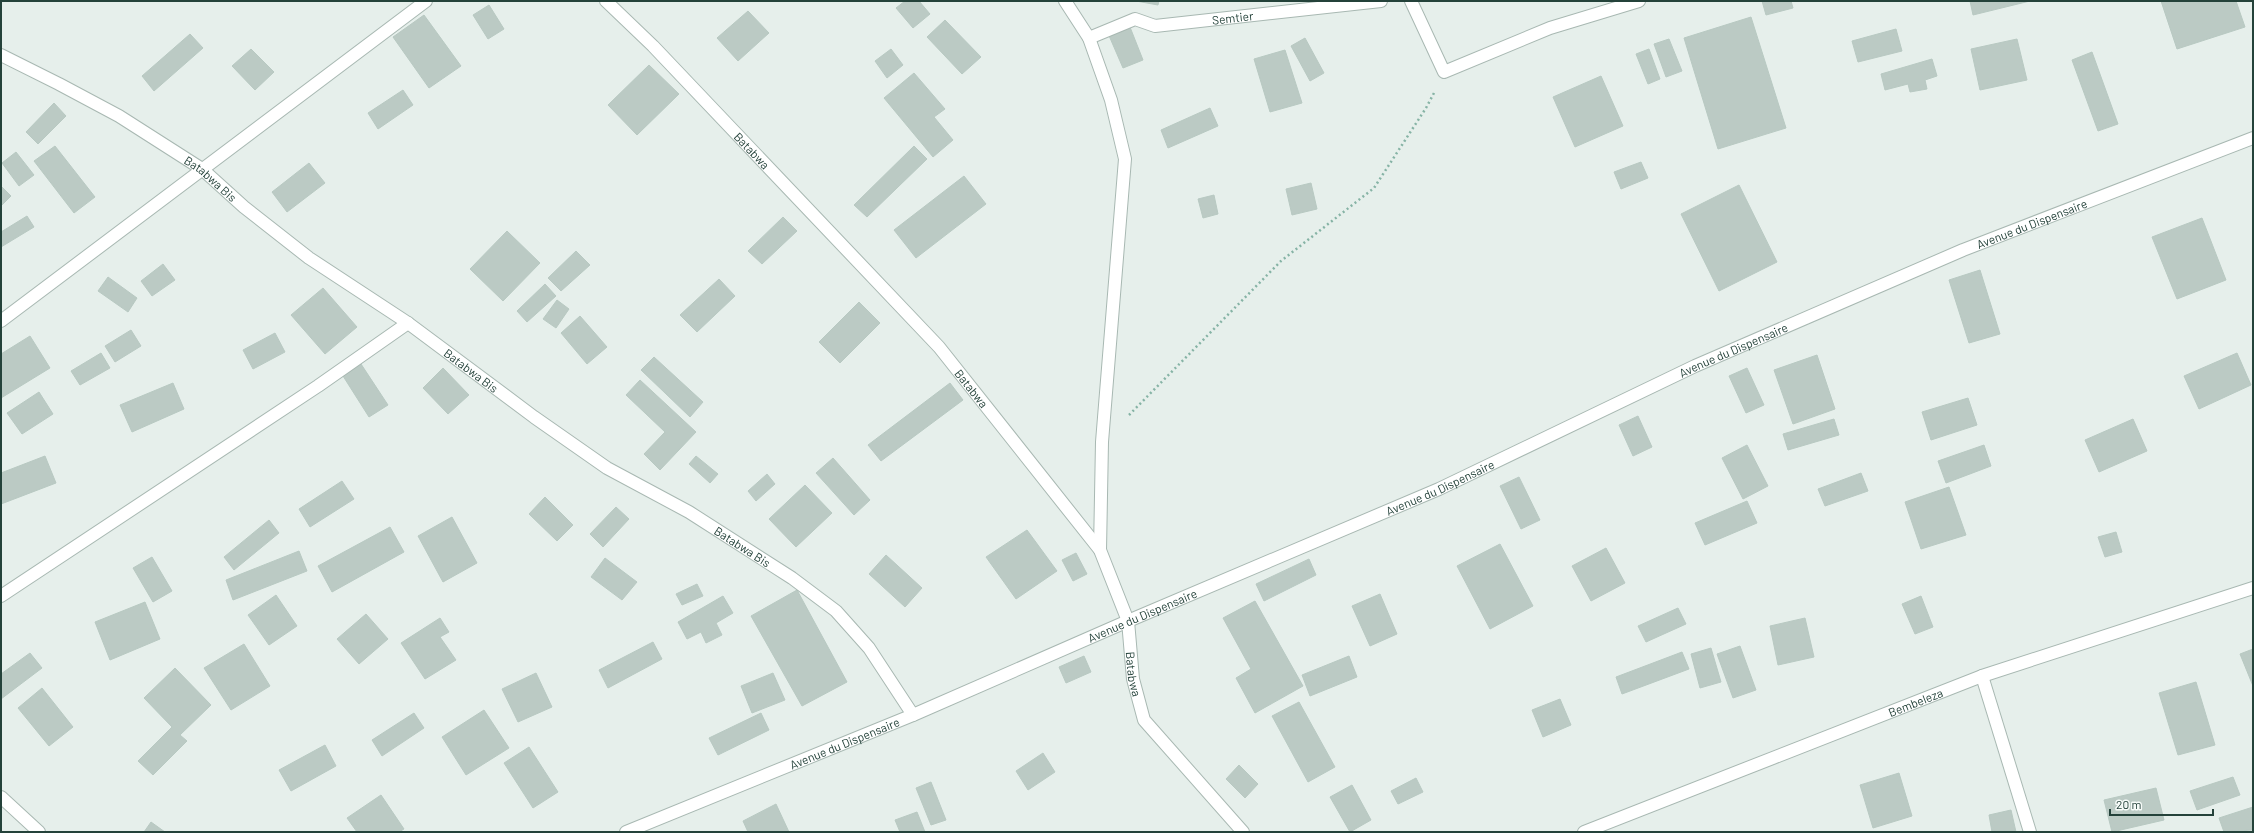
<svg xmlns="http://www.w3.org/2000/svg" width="2254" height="833" viewBox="0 0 2254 833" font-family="Barlow,sans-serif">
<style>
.building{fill:#bbcac4;stroke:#b8c9c2}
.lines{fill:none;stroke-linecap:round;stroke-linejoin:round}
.minor-casing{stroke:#a8b8b2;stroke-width:14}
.path{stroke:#86b3a5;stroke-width:2.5;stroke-dasharray:2 3;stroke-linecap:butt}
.minor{stroke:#fff;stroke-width:12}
.labels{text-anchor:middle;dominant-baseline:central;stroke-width:3.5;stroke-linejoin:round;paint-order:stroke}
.street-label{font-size:12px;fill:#24423a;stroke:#f7fbf9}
</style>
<rect width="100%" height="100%" fill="#e6efeb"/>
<path class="building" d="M905 1H919L930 14 913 28 896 8Z
M1136 1H1159L1158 5Z
M1762 1H1791L1793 8 1766 15Z
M1970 1H2030L1973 15Z
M2161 1H2236L2245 27 2177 49Z
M489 5 504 29 488 39 473 15Z
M748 11 769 33 738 61 717 38Z
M424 15 461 66 429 88 393 37Z
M1751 17 1786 128 1718 149 1684 38Z
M945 20 981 57 962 74 927 37Z
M1128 22 1143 60 1123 68 1107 31Z
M1896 29 1902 51 1858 62 1852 41Z
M190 34 203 48 154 91 142 76Z
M1305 38 1324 73 1310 81 1291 46Z
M1669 39 1682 71 1666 77 1654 44Z
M2017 39 2027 80 1980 90 1971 49Z
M251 49 274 72 255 90 232 66Z
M891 49 903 65 887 78 875 61Z
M1649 49 1660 79 1648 84 1636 54Z
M1285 50 1302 103 1270 112 1254 59Z
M2092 52 2118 124 2098 131 2072 60Z
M1932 59 1937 76 1925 80 1927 89 1910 92 1908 84 1885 90 1881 74Z
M649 65 679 94 637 135 608 105Z
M914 73 945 109 934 117 953 140 933 157 884 98Z
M1601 76 1623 126 1575 147 1553 97Z
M403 90 413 105 378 129 368 113Z
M54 103 66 116 38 144 26 132Z
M1210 108 1218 126 1168 148 1161 130Z
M55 146 95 197 74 213 34 161Z
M914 146 927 159 867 217 854 205Z
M16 152 34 175 19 186 2 163Z
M1641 162 1648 178 1621 189 1614 172Z
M309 163 325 183 287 212 272 192Z
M964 176 986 204 916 258 894 230Z
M1311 183 1317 209 1292 215 1286 189Z
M1739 185 1777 262 1719 291 1681 214Z
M1 186 11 196 1 206Z
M1214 195 1218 214 1203 218 1198 199Z
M27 216 34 227 1 247V232Z
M783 217 797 231 762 264 748 251Z
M2202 218 2226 280 2177 299 2152 237Z
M507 231 540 263 503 301 470 269Z
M576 251 590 265 561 291 548 278Z
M163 264 175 280 152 296 141 281Z
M1980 270 2000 334 1969 343 1949 280Z
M108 277 137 298 128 312 98 291Z
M719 279 735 296 697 332 680 315Z
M545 284 556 296 527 322 517 311Z
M323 288 357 327 325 354 291 315Z
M557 300 569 309 556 328 543 319Z
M859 302 880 323 840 363 819 342Z
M580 316 607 347 587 364 561 333Z
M131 330 141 346 115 362 105 346Z
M275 333 285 352 253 369 243 350Z
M30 336 50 368 1 398V354Z
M101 353 110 368 80 385 71 371Z
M2237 353 2251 385 2199 409 2184 376Z
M1817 355 1835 409 1793 424 1774 370Z
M654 357 703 402 690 417 641 370Z
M361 364 388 405 369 417 343 376Z
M443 368 469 395 448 414 423 388Z
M1747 368 1764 405 1746 413 1729 376Z
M640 380 696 432 660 470 644 454 665 432 626 395Z
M173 383 184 409 132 432 120 405Z
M950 383 963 400 881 461 868 445Z
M39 392 53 414 22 434 7 413Z
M1968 398 1977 425 1931 440 1922 412Z
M1638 416 1652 447 1633 456 1619 425Z
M1834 419 1839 435 1788 450 1783 434Z
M2133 419 2147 451 2099 472 2085 440Z
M1747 445 1768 486 1743 499 1722 458Z
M1984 445 1991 466 1946 483 1938 461Z
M45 456 56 483 1 504V473Z
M696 456 718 474 710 483 689 464Z
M833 458 870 500 854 515 816 473Z
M1861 473 1868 491 1825 506 1818 489Z
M767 474 775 484 756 501 748 491Z
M1519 477 1540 520 1521 529 1500 486Z
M342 481 354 499 310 527 299 509Z
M805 485 832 513 796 547 769 519Z
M1949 487 1966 535 1921 549 1905 502Z
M545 497 573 525 557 541 529 514Z
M1747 501 1757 523 1705 545 1695 523Z
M616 507 629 519 603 547 590 534Z
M452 517 477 563 443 582 418 536Z
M269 520 279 533 234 570 224 557Z
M390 527 404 552 332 592 318 566Z
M1027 530 1057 571 1016 599 986 557Z
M2116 532 2122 552 2105 557 2098 537Z
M1500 544 1533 606 1490 629 1457 566Z
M1606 548 1625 583 1591 601 1572 566Z
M299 551 307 571 233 600 226 580Z
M1076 553 1087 574 1073 581 1062 560Z
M886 555 922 588 905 607 869 574Z
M152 557 172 591 153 602 133 568Z
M605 558 637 582 622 600 591 577Z
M1309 559 1316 575 1264 601 1256 584Z
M697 584 703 596 682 605 676 594Z
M797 590 847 682 802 706 751 616Z
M1380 594 1397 634 1370 646 1352 606Z
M276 595 297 626 269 645 248 615Z
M723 596 733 613 716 623 722 635 706 643 701 632 687 639 678 622Z
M1921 596 1933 627 1915 634 1902 604Z
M1255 601 1303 686 1255 713 1236 678 1251 669 1223 618Z
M145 602 160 639 110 660 95 622Z
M1678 608 1686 624 1646 642 1638 626Z
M366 614 388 639 359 664 337 639Z
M440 618 449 632 440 637 456 660 425 679 401 643Z
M1805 618 1814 657 1778 665 1770 626Z
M653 642 662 659 608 688 599 670Z
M244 644 270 686 231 710 204 668Z
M1740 646 1756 690 1733 698 1717 654Z
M1711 648 1721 682 1700 688 1691 654Z
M2253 649V686L2240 654Z
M1682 652 1689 669 1622 694 1616 677Z
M30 653 42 668 1 699V674Z
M1084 656 1091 672 1066 683 1059 667Z
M1349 656 1357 677 1310 696 1302 675Z
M175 668 211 705 180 735 187 741 153 775 138 761 172 727 144 698Z
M536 673 552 707 518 722 502 689Z
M773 673 785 700 752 713 741 686Z
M2196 682 2215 745 2178 755 2159 693Z
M42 688 73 727 49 746 18 708Z
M1560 699 1571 725 1543 737 1532 710Z
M1299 702 1335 767 1308 782 1272 716Z
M484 710 509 748 466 775 442 737Z
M414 713 424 728 382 756 372 740Z
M761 713 769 730 718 755 709 738Z
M325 745 336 766 291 791 279 770Z
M529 747 558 792 533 808 504 763Z
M1043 753 1055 772 1028 790 1016 771Z
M1239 765 1258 784 1245 798 1226 779Z
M1899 773 1912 816 1873 828 1860 785Z
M2233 777 2240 795 2197 810 2190 791Z
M1416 778 1423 792 1398 804 1391 791Z
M931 782 946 820 931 825 916 788Z
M1352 785 1371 820 1350 832 1330 797Z
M2156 788 2164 820 2112 832 2104 800Z
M381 795 404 829 399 832H357L347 818Z
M776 804 789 832H748L743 821Z
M2253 807V830L2224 832 2219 818Z
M2011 810 2016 832H1992L1989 815Z
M917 812 925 832H900L895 820Z
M151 822 165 832H144Z"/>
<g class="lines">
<defs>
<g id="minor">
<path id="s1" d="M606 1 653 46 939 347 1100 550 1128 621 1133 679 1144 720 1243 832"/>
<path d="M1065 1 1089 38 1111 100 1125 159 1102 442 1100 550"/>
<path d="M1411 1 1444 72 1550 28 1639 1"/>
<path id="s2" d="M1089 38 1135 19 1155 26 1381 1"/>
<path id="s3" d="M1 55 59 84 119 116 202 169 244 207 309 258 408 323 534 417 607 468 689 512 792 578 836 611 869 648 913 715"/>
<path d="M1 321 426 1"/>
<path d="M1 596 318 386 408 323"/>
<path d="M1982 676 2030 832"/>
<path d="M1 797 39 832"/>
<path id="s4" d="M626 832 913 715 1128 621 1439 489 1695 366 1963 250 2253 138"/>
<path id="s5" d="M1584 832 1982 676 2253 588"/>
</g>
</defs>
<use href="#minor" class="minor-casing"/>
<path class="path" d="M1129 415 1281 261 1374 188 1426 108 1434 93"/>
<use href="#minor" class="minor"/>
</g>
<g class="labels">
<g class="street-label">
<text stroke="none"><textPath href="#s2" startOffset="149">Semtier</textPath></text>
<text stroke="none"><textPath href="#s1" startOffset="209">Batabwa</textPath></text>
<text stroke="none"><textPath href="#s3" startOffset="244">Batabwa Bis</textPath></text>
<text stroke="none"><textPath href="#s4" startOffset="1532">Avenue du Dispensaire</textPath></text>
<text stroke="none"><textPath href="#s4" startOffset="1208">Avenue du Dispensaire</textPath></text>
<text stroke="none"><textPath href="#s3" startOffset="568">Batabwa Bis</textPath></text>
<text stroke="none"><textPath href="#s1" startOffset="533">Batabwa</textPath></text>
<text stroke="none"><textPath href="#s4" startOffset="884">Avenue du Dispensaire</textPath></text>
<text stroke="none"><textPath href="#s3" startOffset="892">Batabwa Bis</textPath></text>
<text stroke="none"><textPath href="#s4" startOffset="560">Avenue du Dispensaire</textPath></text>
<text stroke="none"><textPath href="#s1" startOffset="869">Batabwa</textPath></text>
<text stroke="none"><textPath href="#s5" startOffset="356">Bembeleza</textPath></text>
<text stroke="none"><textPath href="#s4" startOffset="236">Avenue du Dispensaire</textPath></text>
</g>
</g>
<rect width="2254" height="833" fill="none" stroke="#24423a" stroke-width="4"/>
<path d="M2110 809v6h103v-6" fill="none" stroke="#24423a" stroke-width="2"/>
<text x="2116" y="809" font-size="12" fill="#24423a" stroke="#f7fbf9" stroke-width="3" paint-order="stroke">20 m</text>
</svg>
